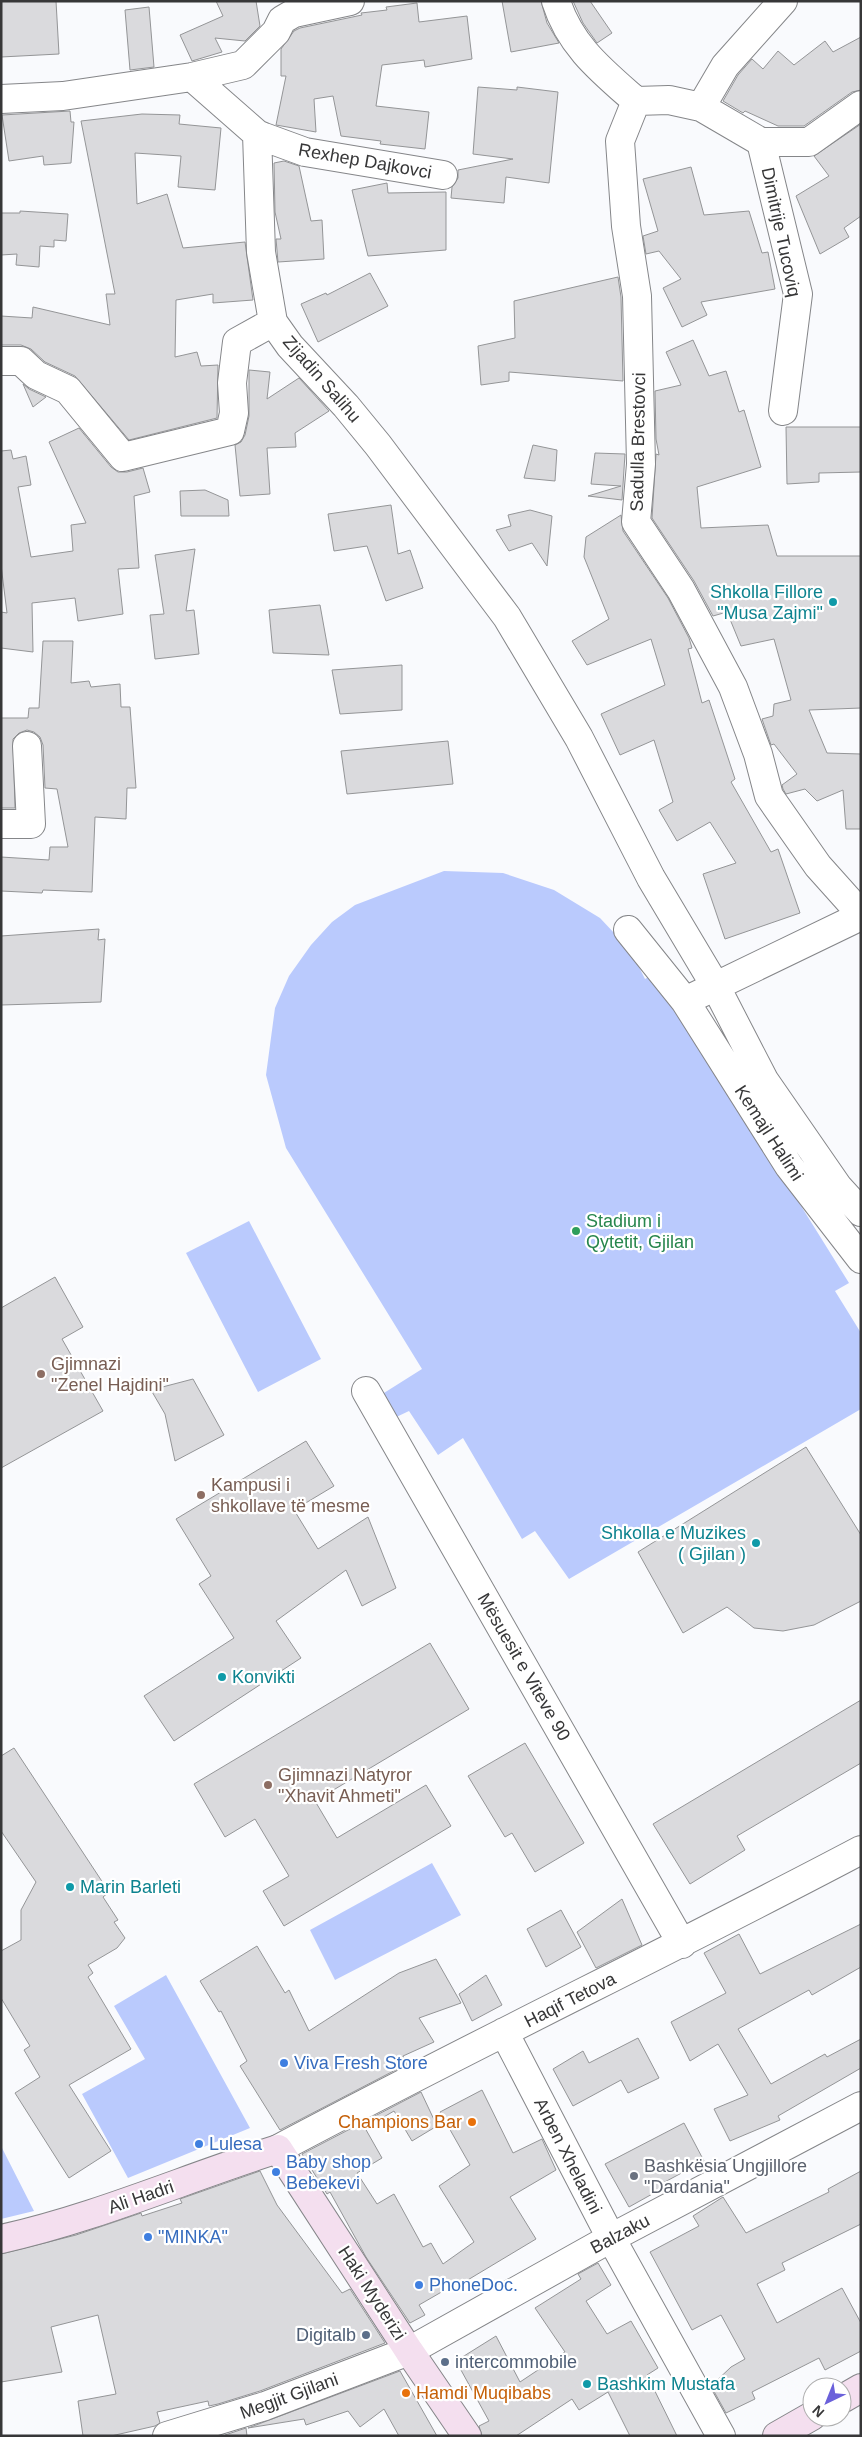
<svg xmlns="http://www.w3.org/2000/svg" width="862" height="2437" viewBox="0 0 862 2437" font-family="Arial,sans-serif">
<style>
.green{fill:#bacafd}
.building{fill:#dadadd;stroke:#949597}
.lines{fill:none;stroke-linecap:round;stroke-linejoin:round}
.street-casing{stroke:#858689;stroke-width:30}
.secondary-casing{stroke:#858689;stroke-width:30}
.street{stroke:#fff;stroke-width:28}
.secondary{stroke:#f4dfef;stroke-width:28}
.culture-dot{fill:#0f9aa8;stroke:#fff;stroke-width:2}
.leisure-dot{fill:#2e9e5b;stroke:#fff;stroke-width:2}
.education-dot{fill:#8d6e63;stroke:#fff;stroke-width:2}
.shop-dot{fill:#3f7fe0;stroke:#fff;stroke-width:2}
.food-dot{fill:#e8710a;stroke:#fff;stroke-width:2}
.worship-dot{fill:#6b7280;stroke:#fff;stroke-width:2}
.service-dot{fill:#5c6f8a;stroke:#fff;stroke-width:2}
.labels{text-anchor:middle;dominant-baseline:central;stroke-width:4.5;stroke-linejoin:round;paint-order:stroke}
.street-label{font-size:18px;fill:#373738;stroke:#fff}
.culture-label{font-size:18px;fill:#0d838f;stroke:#fff;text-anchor:start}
.leisure-label{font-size:18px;fill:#27864d;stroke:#fff;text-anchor:start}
.education-label{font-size:18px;fill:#785e54;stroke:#fff;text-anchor:start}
.shop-label{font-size:18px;fill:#366cbe;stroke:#fff;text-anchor:start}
.food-label{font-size:18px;fill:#c56008;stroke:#fff;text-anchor:end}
.worship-label{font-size:18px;fill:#5b616d;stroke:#fff;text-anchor:start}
.service-label{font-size:18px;fill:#4e5e75;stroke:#fff;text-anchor:end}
</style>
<rect width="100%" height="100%" fill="#f9fafd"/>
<path class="green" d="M444 871 503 873 554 890 600 918 631 951 645 979 656 973 849 1283 835 1291 861 1333V1409L569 1579 535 1531 522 1539 463 1438 438 1455 409 1411 390 1420 376 1398 422 1369 286 1148 266 1075 275 1008 289 976 311 945 332 922 355 905Z
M249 1221 321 1359 258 1392 186 1253Z
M432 1863 461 1915 335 1980 310 1930Z
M166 1975 250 2128 128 2178 82 2094 145 2059 114 2006Z
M1 2146 34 2211 1 2219Z"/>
<path class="building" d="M1 1H56L59 54 1 57Z
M216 1H256L260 26 245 41 215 38 222 52 192 61 180 35 223 16Z
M502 1H541L547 23 559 43 511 52Z
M573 1H590L612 33 597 43 583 23Z
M417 3 419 22 467 16 472 59 425 67 424 60 382 65 376 106 429 112 425 149 380 144 381 141 341 136 333 96 314 99 316 132 276 125 286 76H281V49L294 31 300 28 362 15 361 13 387 10 386 7Z
M149 7 154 67 130 70 125 10Z
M861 37V90L852 92 804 126H778L745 111 743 113 723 101 738 75 752 59 763 69 778 51 794 65 825 41 833 52Z
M478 87 517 90V87L558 92 549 183 506 177 504 203 451 198 452 187 458 178V170L513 159 473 154Z
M70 111 71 122H74L71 163 44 165 43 156 9 161 2 115Z
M142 114 180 115 179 124 221 128 215 190 178 187 181 156 135 153 137 204 167 194 183 248 245 242 253 300 213 303V294L176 300 175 357 197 352 201 366 218 365 217 418 129 440 75 376 45 362 31 349 21 345H1V316L32 318 33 307 110 325 106 294H115L81 121Z
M861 124V216L844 228 849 237 820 254 796 196 829 176 814 156Z
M284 161 299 166 311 221 322 220 324 259 278 262 276 239H281L275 212 274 163Z
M691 167 704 215 749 211 762 253 768 252 775 289 701 302 707 315 682 327 663 288 681 279 659 251 646 254 643 236 658 231 643 179Z
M387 183 388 193 446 192V250L368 256 352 190Z
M20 211 68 214 66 241 54 240V247L40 246 39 267 16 265 17 254 1 255V213H20Z
M370 273 388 306 318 342 301 304 326 293 327 295Z
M618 277 621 297 623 381 509 372V381L481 385 478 346 515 338 514 301Z
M693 340 709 376 726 371 739 412 744 410 761 467 697 487 701 528 768 525 777 556H861V708L809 710 827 753 861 754V829H846L843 790 817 801 805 789 786 794 783 789 782 785 797 774 774 744 771 745 762 719 773 716 774 704 791 700 774 639 741 646 727 612 713 616 694 581 652 518 656 454 659 455 656 439 655 391 681 385 666 352Z
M249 370 270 372 267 399 299 378 329 411 295 433 296 447 267 448 270 494 240 496 235 445 241 442 245 435 249 416Z
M23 384 29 389 46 397 33 407Z
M786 427H861V472L819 473V482L787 484Z
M79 428 111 467 118 472H127L143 468 150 492 134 496 139 568 118 569 123 614 78 621 75 598 32 603 33 652 1 648V612L7 613 1 565V451L11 450 13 459 26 456 31 485 18 487 31 557 73 551 71 525 86 523 49 442Z
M533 445 557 450 555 481 524 478Z
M595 453 625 454 622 500 588 496 621 486 591 484Z
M205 490 228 500 229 516H181L180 491Z
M391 505 398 554 410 550 423 588 386 601 367 546 334 551 328 514Z
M530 510 552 516 547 566 532 543 509 551 496 530 511 526 508 515Z
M621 515 623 531 668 598 689 638 692 648 688 649 702 703 709 700 735 779 731 782 771 852 778 849 800 913 725 939 703 874 736 863 710 822 677 841 659 810 673 802 654 740 620 755 601 714 665 685 651 639 587 665 572 641 609 619 584 557 586 537Z
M195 549 186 611 194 610 199 654 155 659 150 615 164 614 155 555Z
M320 605 329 655 273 653 269 610Z
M43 641H73L71 683 89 681 91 687 120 684 121 707H130L136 788H127L126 819 95 817 92 892 43 890 42 893 1 891V857L49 860 50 847H68L57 789 45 788 43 745 40 737 34 732 27 730 19 733 13 739 15 808H1V718H28L29 708H39Z
M402 665V710L340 714 332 670Z
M448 741 453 784 347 794 341 751Z
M99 929 98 940 105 939 101 1002 1 1005V936Z
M55 1277 83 1327 62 1339 103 1411 1 1468V1308Z
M193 1379 224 1435 175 1461 165 1414 151 1390Z
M306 1441 334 1486 294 1510 318 1549 368 1517 396 1588 362 1606 346 1570 276 1621 301 1658 174 1741 144 1696 234 1638 199 1584 211 1576 176 1519Z
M806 1447 861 1535V1601L814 1625 783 1631 754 1628 727 1607 683 1633 638 1552Z
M430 1643 469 1709 315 1801 337 1838 426 1785 451 1826 284 1926 263 1891 289 1876 255 1819 225 1837 194 1784Z
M861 1700V1763L737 1836 745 1850 690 1884 653 1824Z
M525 1743 584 1843 535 1872 512 1833 505 1837 468 1776Z
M14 1748 109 1892 103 1897 118 1920 114 1922 125 1938 117 1948 88 1965 93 1973 88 1977 131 2049 69 2085 111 2151 69 2178 15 2093 40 2077 24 2050 30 2046 1 1998V1951L21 1940V1910L36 1882 1 1831V1756Z
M622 1899 642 1945 596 1968 577 1932Z
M561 1910 581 1947 546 1967 527 1929Z
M861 1924V1967L812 1995 809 1990 738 2029 771 2084 825 2054 827 2057 861 2039V2068L778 2116 780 2120 730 2141 714 2109 748 2095 718 2044 690 2061 671 2022 726 1993 704 1953 739 1934 760 1974Z
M257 1946 285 1993 289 1990 309 2031 399 1973 436 1959 461 2003 419 2018 434 2042 403 2056 407 2064 280 2130 240 2066 247 2061 221 2011 219 2012 200 1981Z
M486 1975 502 2005 472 2021 459 1994Z
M638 2038 659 2078 628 2093 621 2080 573 2106 553 2069 583 2051 589 2063Z
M482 2090 513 2153 542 2139 556 2170 510 2197 536 2239 466 2281 464 2279 419 2305 425 2315 410 2323 366 2257 330 2192 327 2194 302 2154 421 2092 437 2126 412 2141 394 2111 365 2128 382 2158 357 2173 377 2204 394 2194 423 2247 431 2243 443 2264 474 2242 439 2186 470 2165 440 2112Z
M684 2123 704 2161 661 2184 663 2188 629 2207 605 2164Z
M260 2171 277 2205 342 2293 350 2289 385 2343 260 2391 218 2404 209 2406 208 2401 157 2412 160 2423 155 2426 111 2436H83L78 2401 116 2394 98 2315 51 2327 62 2372 1 2382V2254L76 2235 141 2213 142 2216 182 2203 180 2199Z
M861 2171V2224L782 2263 785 2270 757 2284 777 2323 842 2288 861 2323V2351L825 2370 819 2358 752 2392 755 2399 726 2413 711 2386 731 2367 745 2359 721 2315 692 2330 650 2252 699 2226 693 2216 723 2197 746 2233 829 2192 828 2189Z
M598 2263 611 2285 586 2301 607 2334 631 2321 658 2368 647 2375 677 2436H630L608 2392 579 2410 572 2399 516 2436H482L479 2426 489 2421 456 2361 496 2336 520 2382 565 2352 535 2308 581 2279 578 2274Z
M400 2371 437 2436H399L384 2409 360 2427 348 2411 306 2425 304 2419 248 2428Z
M246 2428 247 2436H225V2435Z"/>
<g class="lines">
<defs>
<path id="street" d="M556 1C570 46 602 71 636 101
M192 77 257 134 264 137 305 152 443 175
M1 99 63 96 192 77 243 65 276 32 282 20 294 13 350 1
M636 101 620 141 626 226 637 296 641 464 636 522 681 590 733 687 758 754 769 796 818 866 861 914
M636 101 669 100 701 107 761 142 798 294 783 411
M701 107 725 66 783 1
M257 134 261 252 273 322 290 346 346 406 378 445 507 617 579 738 651 878 716 987 764 1080 838 1187 861 1212
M761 142H809L861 105
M1 361H21L36 375 68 390 123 457 230 431 234 413 232 383 237 342 273 322
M1 824H31L27 746
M628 930 685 1001 861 916
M685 1001 789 1166 861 1259
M366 1391 682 1944
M504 2032 611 2238 721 2436
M278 2149C471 2046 668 1952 861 1850
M167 2436 265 2406 409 2351 611 2238 861 2106"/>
<path id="secondary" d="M1 2239C96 2218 186 2178 278 2149L409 2351 467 2436
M842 2399 861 2388
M777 2436 812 2416"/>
</defs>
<use href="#street" class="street-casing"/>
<use href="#secondary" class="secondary-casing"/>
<use href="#street" class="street"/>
<use href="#secondary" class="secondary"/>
</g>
<g class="culture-dot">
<circle cx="833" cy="602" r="5"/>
<circle cx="756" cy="1543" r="5"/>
<circle cx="222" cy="1677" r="5"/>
<circle cx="70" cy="1887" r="5"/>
<circle cx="587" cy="2384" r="5"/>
</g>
<circle class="leisure-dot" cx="576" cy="1231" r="5"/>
<g class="education-dot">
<circle cx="41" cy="1374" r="5"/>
<circle cx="201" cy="1495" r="5"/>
<circle cx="268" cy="1785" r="5"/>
</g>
<g class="shop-dot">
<circle cx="284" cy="2063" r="5"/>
<circle cx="199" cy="2144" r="5"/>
<circle cx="276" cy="2172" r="5"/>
<circle cx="148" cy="2237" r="5"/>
<circle cx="419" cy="2285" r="5"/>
</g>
<g class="food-dot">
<circle cx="472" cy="2122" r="5"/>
<circle cx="406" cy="2393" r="5"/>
</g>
<circle class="worship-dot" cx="634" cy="2176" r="5"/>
<g class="service-dot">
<circle cx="366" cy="2335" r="5"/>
<circle cx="445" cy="2362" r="5"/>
</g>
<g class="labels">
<g class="street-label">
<text transform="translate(365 161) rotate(10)">Rexhep Dajkovci</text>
<text transform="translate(781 232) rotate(78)">Dimitrije Tucoviq</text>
<text transform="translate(322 379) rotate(49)">Zijadin Salihu</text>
<text transform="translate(638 442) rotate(-89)">Sadulla Brestovci</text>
<text transform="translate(769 1133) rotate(57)">Kemajl Halimi</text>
<text transform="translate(524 1667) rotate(60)">Mësuesit e Viteve 90</text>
<text transform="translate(570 2000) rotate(-27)">Haqif Tetova</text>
<text transform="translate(568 2156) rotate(63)">Arben Xheladini</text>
<text transform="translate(141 2197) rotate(-19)">Ali Hadri</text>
<text transform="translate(620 2234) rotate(-28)">Balzaku</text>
<text transform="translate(372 2293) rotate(57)">Haki Myderizi</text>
<text transform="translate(289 2396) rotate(-20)">Megjit Gjilani</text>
</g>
<g class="culture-label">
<text x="823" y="592" text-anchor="end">Shkolla Fillore<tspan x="823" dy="21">"Musa Zajmi"</tspan></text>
<text x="746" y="1533" text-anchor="end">Shkolla e Muzikes<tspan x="746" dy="21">( Gjilan )</tspan></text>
<text x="232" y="1677">Konvikti</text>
<text x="80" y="1887">Marin Barleti</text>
<text x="597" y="2384">Bashkim Mustafa</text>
</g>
<g class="leisure-label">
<text x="586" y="1221">Stadium i<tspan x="586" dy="21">Qytetit, Gjilan</tspan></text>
</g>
<g class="education-label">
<text x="51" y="1364">Gjimnazi<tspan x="51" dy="21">"Zenel Hajdini"</tspan></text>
<text x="211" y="1485">Kampusi i<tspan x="211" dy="21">shkollave të mesme</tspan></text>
<text x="278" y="1775">Gjimnazi Natyror<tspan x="278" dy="21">"Xhavit Ahmeti"</tspan></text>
</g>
<g class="shop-label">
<text x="294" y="2063">Viva Fresh Store</text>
<text x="209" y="2144">Lulesa</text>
<text x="286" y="2162">Baby shop<tspan x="286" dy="21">Bebekevi</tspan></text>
<text x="158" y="2237">"MINKA"</text>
<text x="429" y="2285">PhoneDoc.</text>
</g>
<g class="food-label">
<text x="462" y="2122">Champions Bar</text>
<text x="416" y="2393" text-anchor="start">Hamdi Muqibabs</text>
</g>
<g class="worship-label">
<text x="644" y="2166">Bashkësia Ungjillore<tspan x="644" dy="21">"Dardania"</tspan></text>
</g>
<g class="service-label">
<text x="356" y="2335">Digitalb</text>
<text x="455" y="2362" text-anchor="start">intercommobile</text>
</g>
</g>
<rect width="862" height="2437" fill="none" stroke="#373738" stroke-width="5"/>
<g transform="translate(827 2402) rotate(223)"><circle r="24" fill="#ffffff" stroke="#afafaf"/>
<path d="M0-4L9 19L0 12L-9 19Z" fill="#6a60da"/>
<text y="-8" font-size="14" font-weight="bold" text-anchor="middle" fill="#373738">N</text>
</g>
</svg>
